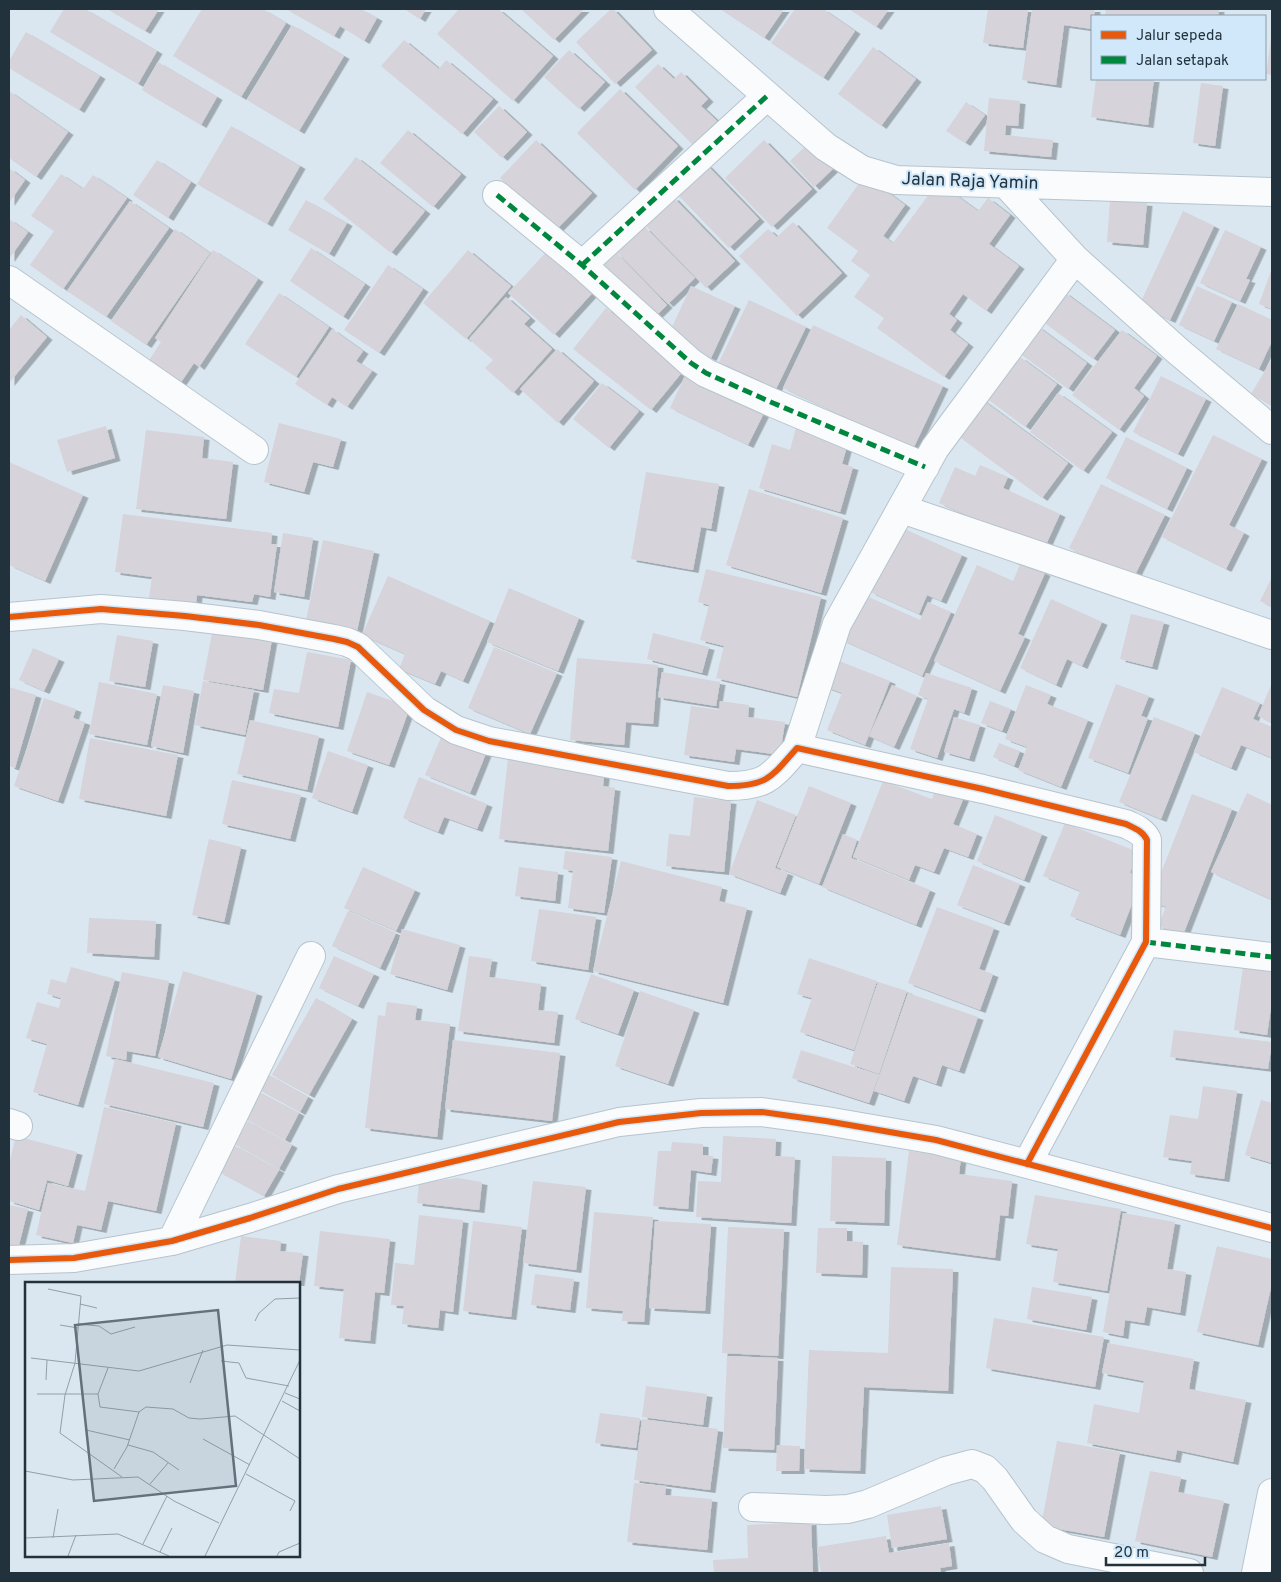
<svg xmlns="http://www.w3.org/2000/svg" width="1281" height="1582" viewBox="0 0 1281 1582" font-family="Overpass,sans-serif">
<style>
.building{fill:#d6d3da;filter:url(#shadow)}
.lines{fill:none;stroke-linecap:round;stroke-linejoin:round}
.street-casing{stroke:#b7c4cd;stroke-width:30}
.street{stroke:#f9fbfd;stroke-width:28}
.quiet{stroke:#00873e;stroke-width:5;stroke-dasharray:10 5;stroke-linecap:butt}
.cycleway-casing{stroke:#d0e8fa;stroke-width:9}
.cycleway{stroke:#e8590c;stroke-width:6}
.labels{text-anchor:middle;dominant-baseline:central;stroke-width:4;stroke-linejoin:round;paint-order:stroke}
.street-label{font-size:18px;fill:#22323d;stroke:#d0e8fa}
.inset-road{fill:none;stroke:#909fa8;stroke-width:1}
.view{fill:#62717c;fill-opacity:0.15;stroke:#62717c;stroke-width:2.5}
.inset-edge{fill:none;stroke:#22323d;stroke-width:2.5}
</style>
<defs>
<filter id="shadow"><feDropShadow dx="5.5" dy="3" stdDeviation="0" flood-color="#0004"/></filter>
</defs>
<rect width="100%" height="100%" fill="#dae7f0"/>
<path class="building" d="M64 9H85L157 51 138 84 50 32Z
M107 9H159L145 31Z
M202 9H263L286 23 241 97 173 56Z
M286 9H361L377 18 364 41 340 26 334 36Z
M404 9H426L420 19Z
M459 9H498L553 56 513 101 437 34Z
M521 9H584L554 40Z
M611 9H613L652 50 615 84 576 42Z
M720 9H784L764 38Z
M795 9H823L855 31 823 78 771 43Z
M849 9H889L876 27Z
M988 9H1028L1023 48 983 43Z
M1032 9H1095L1094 16H1092V29L1064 25 1056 85 1022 80Z
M1106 9H1219L1218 16H1105Z
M292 25 344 56 299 131 247 100Z
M26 32 100 76 79 110 9 68V61Z
M1271 38H1272V75L1266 74Z
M404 40 439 69 446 60 493 99 462 134 381 66Z
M873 47 916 79 881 126 838 94Z
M569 50 605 82 579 109 544 77Z
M158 62 217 97 201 125 142 90Z
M658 64 674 79 681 72 708 99 701 106 717 121 693 145 635 87Z
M1096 79H1154L1148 125 1091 117Z
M1201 83 1223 86 1215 146 1193 143Z
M620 89 678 146 635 190 577 133Z
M9 91 68 132 36 177 9 158Z
M989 98 1020 101 1018 126 1006 125 1005 135 1053 140 1051 157 984 151Z
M966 102 985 115 965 143 946 131Z
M499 106 527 132 502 158 474 132Z
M231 126 300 166 267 224 197 184Z
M408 130 461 174 433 207 380 163Z
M536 140 592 193 556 230 500 178Z
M764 140 812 189 772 227 725 178Z
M812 140 837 165 814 187 790 161Z
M356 157 425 211 391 253 323 199Z
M157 160 191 182 168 218 133 195Z
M706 164 759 219 729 248 676 193Z
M9 168 25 180 9 203Z
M61 174 83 189 93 175 127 198 63 289 30 265 54 231 31 216Z
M865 175 905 205 883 236 893 243 938 182 978 211 988 198 1010 215 989 244 1019 266 986 311 963 294 949 314 957 320 950 330 968 344 944 377 877 328 884 318 854 297 870 275 851 261 858 251 827 228Z
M673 197 735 261 706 288 644 224Z
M306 200 347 223 329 254 288 230Z
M1110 200 1147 203 1143 245 1107 242Z
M130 201 169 228 106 317 67 291Z
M1183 211 1214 226 1170 320 1139 306Z
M9 219 28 232 9 259Z
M793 222 842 273 797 316 739 256 768 229 777 237Z
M645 227 695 278 668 304 617 252Z
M175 229 210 253 146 345 111 321Z
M1225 230 1261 247 1246 279 1250 280 1240 301 1200 283Z
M551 247 596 289 554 335 508 293Z
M311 248 365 284 343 317 290 281Z
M213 250 258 279 199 367 194 363 177 388 144 368 161 342 155 338Z
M468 250 511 286 466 339 423 303Z
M617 253 667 305 650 322 599 270Z
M388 265 423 289 379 353 344 330Z
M1272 268V309L1259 304Z
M691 286 735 306 711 358 667 338Z
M1197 286 1232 302 1214 341 1179 325Z
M1064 292 1115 330 1093 359 1042 321Z
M279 293 329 327 296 377 245 344Z
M506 297 530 318 524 324 552 349 513 393 485 368 493 360 469 339Z
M749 300 806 327 776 389 719 362Z
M1238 304 1272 320V341L1259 369 1216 349Z
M606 308 684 370 651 410 573 349Z
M21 315 47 337 9 383V330Z
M813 325 943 386 913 449 783 388Z
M1037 326 1087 363 1068 389 1018 352Z
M332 329 363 351 356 361 372 371 347 407 332 397 327 405 295 384Z
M1122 330 1157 356 1134 388 1144 396 1119 430 1072 395Z
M557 349 594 381 558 423 520 389Z
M1020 357 1057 384 1025 427 978 392 999 364 1010 372Z
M1272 359V406L1251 394Z
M688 369 767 407 748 445 670 408Z
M1161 376 1206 399 1178 454 1133 432Z
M602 383 639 411 609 448 573 419Z
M1058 393 1112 432 1083 471 1030 432Z
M980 398 1068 463 1042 498 954 433Z
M279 423 341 439 333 467 313 462 304 492 264 482Z
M797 424 849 439 842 464 853 467 840 512 759 488 772 444 790 450Z
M106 426 115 458 67 472 57 440Z
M146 430 204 437 202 458 233 462 226 519 136 509Z
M1213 435 1262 459 1229 525 1244 533 1226 569 1162 537Z
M1126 437 1187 468 1167 509 1106 478Z
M9 462 83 495 45 581 9 565Z
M980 465 1008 477 1003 488 1060 514 1044 549 939 503 955 467 975 476Z
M646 472 719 484 711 529 701 527 693 570 631 559Z
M1101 484 1165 515 1133 579 1069 548Z
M749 489 843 518 821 593 726 565Z
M123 514 272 533 271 544H277L270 597 254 594 252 602 197 595 195 612 148 605 152 577 115 572Z
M900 527 962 555 941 601 927 595 919 614 870 592Z
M283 533 313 538 304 597 274 592Z
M323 540 374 551 357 631 306 620Z
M1021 562 1045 573 1018 634 1025 637 1000 691 934 661 977 565 1013 581Z
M706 569 821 597 797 697 716 678 724 646 700 640 709 605 698 602Z
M388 576 490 621 463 681 441 671 435 684 399 669 405 654 362 635Z
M1272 577V607L1260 601Z
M509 588 579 618 558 671 487 642Z
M862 594 920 620 928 602 951 612 922 676 842 640Z
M1051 599 1102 622 1082 666 1067 659 1056 685 1020 668Z
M1131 614 1164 622 1152 667 1120 659Z
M214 623 273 634 263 690 203 680Z
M653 633 709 647 702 673 647 659Z
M117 635 153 641 145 687 109 681Z
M494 647 557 673 530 734 468 708Z
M33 648 59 659 44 691 19 680Z
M307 652 351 660 338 727 269 713 274 689 299 693Z
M577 658 658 665 653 724 626 722 624 745 570 740Z
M834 659 890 681 865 745 827 730 842 693 823 686Z
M662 672 720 682 716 706 658 697Z
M926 673 972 688 964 713 954 709 937 758 910 749 928 699 918 695Z
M203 681 254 690 245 735 195 725Z
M99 682 157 694 147 745 89 734Z
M1272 683V723L1258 716Z
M1116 684 1149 696 1141 716 1148 718 1128 773 1088 758Z
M163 685 194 691 183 753 151 746Z
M892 685 917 696 894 747 869 736Z
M1026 685 1051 695 1047 704 1088 720 1061 787 1018 770 1027 747 1005 739Z
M9 687 36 695 15 768 9 766Z
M1222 687 1260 703 1253 719 1272 727V758L1241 745 1231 768 1194 752Z
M367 692 410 707 389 765 347 751Z
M44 698 76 709 73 718 85 722 58 801 14 786Z
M720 701 749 705 748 717 785 722 780 755 736 749 734 762 684 755 691 706 719 710Z
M990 701 1011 709 1002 731 981 723Z
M954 717 980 725 969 759 944 752Z
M1154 717 1195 733 1161 819 1119 802Z
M250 720 319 736 307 790 237 774Z
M445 728 489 746 470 793 425 775Z
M90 738 178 755 166 816 79 799Z
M999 743 1020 751 1014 766 993 757Z
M328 751 368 765 352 812 312 798Z
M508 758 605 769 603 786 615 788 608 851 499 839Z
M419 777 487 804 477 829 444 817 438 832 403 818Z
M232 780 301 795 290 839 222 824Z
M883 781 932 799 937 786 964 797 953 824 977 834 968 857 944 848 934 872 915 865 909 880 853 857Z
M809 786 851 803 819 884 777 867Z
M1247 793 1272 805V900L1211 872Z
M1192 794 1232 809 1183 935 1158 926 1166 907 1150 901Z
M694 797 731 801 724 872 666 866 669 834 690 836Z
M757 800 796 815 775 868 788 873 780 893 729 874Z
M995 815 1042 834 1024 880 977 861Z
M1065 823 1138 852 1130 873 1142 878 1120 935 1070 916 1080 891 1043 876Z
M843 834 857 840 851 858 930 890 916 925 822 887Z
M209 839 241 847 224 922 192 915Z
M565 851 612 857 604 913 568 908 573 871 563 869Z
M621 861 722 887 719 901 747 908 723 1003 593 971Z
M973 865 1020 884 1004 923 957 905Z
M363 867 415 890 396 931 344 908Z
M519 867 558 872 555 901 515 896Z
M937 907 994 928 979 969 993 974 980 1010 908 983Z
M539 909 596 917 588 970 531 961Z
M348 911 396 933 380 968 332 946Z
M89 918 156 921 154 957 87 953Z
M402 929 460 945 447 990 390 974Z
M334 956 374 974 358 1006 319 988Z
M469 956 492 959 489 977 541 984 538 1010 558 1012 554 1043 458 1031Z
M809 958 877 981 854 1050 800 1032 812 998 797 994Z
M71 967 115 979 78 1105 33 1092 47 1044 26 1038 37 1002 59 1008 61 998 47 994 51 979 66 983Z
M1243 967 1272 971V1000L1267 1035 1234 1030Z
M183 971 257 993 231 1079 158 1057Z
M122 972 169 981 155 1056 127 1051 126 1060 106 1056Z
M591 974 634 990 618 1034 575 1019Z
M878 982 907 991 879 1074 850 1064Z
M640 991 694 1010 668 1084 615 1066Z
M908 993 978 1017 959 1071 942 1065 936 1084 913 1076 904 1101 874 1091Z
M316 998 352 1019 309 1095 272 1075Z
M387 1002 417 1006 415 1020 450 1024 437 1137 365 1128 378 1015 385 1016Z
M1174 1030 1272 1042 1268 1069 1170 1057Z
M453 1040 560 1053 552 1121 445 1109Z
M801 1050 879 1075 869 1103 792 1078Z
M115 1059 214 1083 203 1127 104 1104Z
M267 1074 308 1097 300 1112 258 1089Z
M1203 1086 1237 1091 1224 1179 1190 1174 1192 1161 1163 1157 1170 1115 1198 1119Z
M257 1091 299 1113 285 1140 243 1117Z
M1261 1100 1272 1103V1163L1245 1155Z
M104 1107 176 1123 156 1211 108 1201 101 1230 77 1225 73 1243 36 1235 48 1183 85 1191Z
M248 1121 292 1145 279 1169 235 1144Z
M16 1136 77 1152 68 1186 47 1180 39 1210 9 1201V1164Z
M723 1136 776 1139 775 1156 795 1157 791 1223 696 1217 698 1181 721 1182Z
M672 1142 703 1144V1155L713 1156 711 1173 691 1170 688 1209 653 1206 658 1151H671Z
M234 1145 279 1170 264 1196 219 1172Z
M909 1151 961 1158 959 1174 1012 1181 1008 1216 1000 1215 995 1258 897 1245Z
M832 1156 886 1158 884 1223 830 1221Z
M458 1178 482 1182 479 1210 417 1203 419 1183Z
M533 1181 586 1187 576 1270 523 1263Z
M1035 1195 1121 1209 1107 1291 1053 1282 1058 1249 1026 1244Z
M9 1205 28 1209 18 1249 9 1246Z
M594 1212 653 1217 644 1322 622 1321 623 1311 586 1308Z
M1123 1213 1175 1222 1167 1269 1186 1272 1180 1313 1147 1307 1144 1323 1125 1320 1123 1336 1103 1332Z
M419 1215 463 1220 453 1312 440 1310 438 1328 402 1324 404 1306 391 1305 395 1263 414 1265Z
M473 1221 522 1227 511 1317 463 1311Z
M655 1221 711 1224 705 1311 649 1308Z
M728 1227 784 1229 778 1356 722 1353Z
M818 1228H847V1241L863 1242 862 1275 816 1273Z
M320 1231 390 1239 384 1293 375 1292 370 1341 339 1338 344 1289 314 1286Z
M241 1236 281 1241 280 1251 303 1253 299 1283H235Z
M1217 1246 1272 1259V1283L1258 1345 1197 1332Z
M891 1267 953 1269 948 1391 864 1387 860 1471 804 1469 809 1350 888 1353Z
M535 1274 574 1279 570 1310 531 1305Z
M1032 1287 1092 1297 1086 1330 1027 1319Z
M994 1318 1104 1337 1095 1387 986 1368Z
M1108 1343 1194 1359 1189 1389 1246 1400 1233 1462 1177 1450 1175 1460 1087 1443 1094 1404 1139 1413 1144 1381 1102 1373Z
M727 1356 778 1358 774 1450 723 1448Z
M646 1386 707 1394 703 1425 642 1417Z
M600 1413 640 1418 636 1448 595 1443Z
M642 1419 718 1429 710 1490 634 1480Z
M1057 1441 1120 1452 1104 1537 1041 1526Z
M777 1445 800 1446 799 1471H776Z
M1150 1471 1181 1477 1178 1492 1224 1501 1212 1557 1135 1541Z
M634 1483 666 1486 665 1495 712 1499 707 1550 627 1542Z
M941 1506 947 1539 892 1548 887 1515Z
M811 1522 813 1573H714L713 1560 748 1558 747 1525Z
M886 1536 889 1553 949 1543 952 1566 940 1568 941 1573H821L817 1547Z"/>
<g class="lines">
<defs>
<path id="street" d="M668 9 826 147 862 170 896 180 1272 192
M1006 184 1075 259 1179 352 1272 430
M497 195 582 265 691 363 706 373 773 403 925 467
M582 265 767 96
M9 280 254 450
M902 509 1272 635
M9 617 101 609 185 616 259 625 334 639 347 642 358 647 424 710 456 730 489 741 728 786C768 786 772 776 797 748L983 789 1126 824C1134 828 1143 831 1147 840L1146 942 1027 1164
M797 748 837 624 935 448 1075 259
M1146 942 1272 957
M9 1123 18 1126
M172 1241 311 956
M9 1260 74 1258 172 1241 250 1218 338 1189 619 1122 701 1113 762 1112 826 1121 936 1140 1272 1228
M753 1507 826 1510 848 1509 868 1504 946 1471 972 1464 985 1469 995 1479 1024 1520 1045 1539 1068 1549 1189 1573
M1256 1573 1272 1493"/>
</defs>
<use href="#street" class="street-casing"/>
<use href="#street" class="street"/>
<path class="quiet" d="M497 195 582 265 691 363 706 373 773 403 925 467
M582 265 767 96
M1146 942 1272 957"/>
<defs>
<path id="cycleway" d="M9 617 101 609 185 616 259 625 334 639 347 642 358 647 424 710 456 730 489 741 728 786C768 786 772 776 797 748L983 789 1126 824C1134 828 1143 831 1147 840L1146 942 1027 1164
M9 1260 74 1258 172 1241 250 1218 338 1189 619 1122 701 1113 762 1112 826 1121 936 1140 1272 1228"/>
</defs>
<use href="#cycleway" class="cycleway-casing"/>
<use href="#cycleway" class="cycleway"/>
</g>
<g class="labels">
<g class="street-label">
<text transform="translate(970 182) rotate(2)">Jalan Raja Yamin</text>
</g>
</g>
<g transform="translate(25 1282)">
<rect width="275" height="275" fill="#dae7f0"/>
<path class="inset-road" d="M23 7 56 14 50 81 40 113 35 151 97 195M55 22 72 26M230 39 234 31 250 17 275 16M53 42 74 44 86 52 110 45M35 43 53 46M6 76 114 89 202 63 275 68M196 79 214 81 221 96 264 104M83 86 73 112 75 125 114 130 121 125 148 127 164 136 175 137 210 134 275 177M21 98 22 78M165 101 178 68M260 111 275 117M12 112H73M257 119 275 129M61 148 105 158M178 157 225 183M103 163 128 170 154 188M89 187 102 165 114 130M0 189 48 198 113 195 149 219 194 241M221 192 270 219 265 229M125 202 143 181M0 256 93 252 144 274M28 256 33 227M118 262 142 214M135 270 147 246M43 274 51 253M180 274 275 78M252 274 254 270 275 261"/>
<path class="view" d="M193 28 211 204 69 219 50 43Z"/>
<rect width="275" height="275" class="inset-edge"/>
</g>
<rect width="1281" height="1582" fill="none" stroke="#22323d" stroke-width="20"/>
<rect x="1091" y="15" width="175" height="65" fill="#d0e8fa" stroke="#8a9fae"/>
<rect x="1101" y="31" width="25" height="8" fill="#e8590c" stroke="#8a9fae"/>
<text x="1136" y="40" font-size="15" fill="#22323d">Jalur sepeda</text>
<rect x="1101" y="56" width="25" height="8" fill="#00873e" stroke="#8a9fae"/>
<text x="1136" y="65" font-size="15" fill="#22323d">Jalan setapak</text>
<path d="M1106 1557v8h99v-8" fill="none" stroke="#22323d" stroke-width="2.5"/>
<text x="1114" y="1557" font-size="15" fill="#22323d" stroke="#d0e8fa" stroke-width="4" paint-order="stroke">20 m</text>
</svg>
